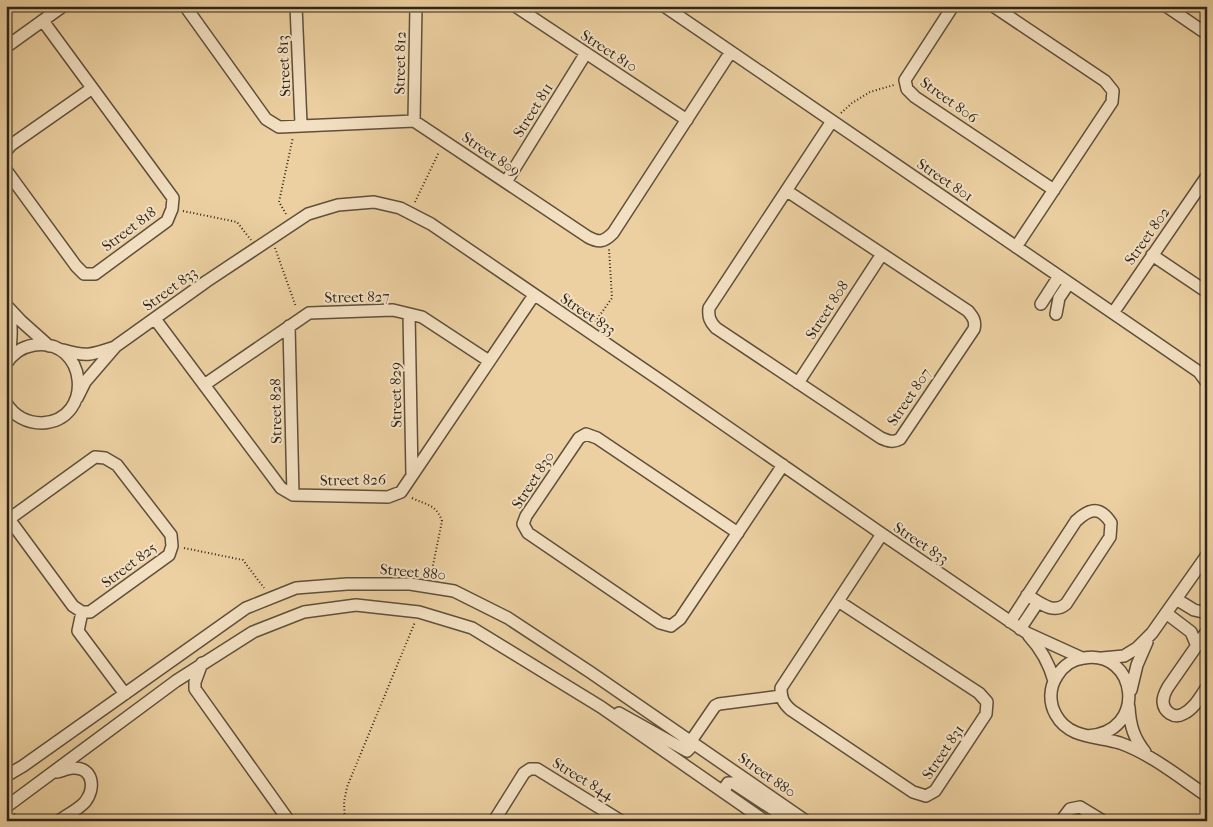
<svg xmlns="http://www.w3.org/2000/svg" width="1213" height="827" viewBox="0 0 1213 827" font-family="'IM FELL French Canon',serif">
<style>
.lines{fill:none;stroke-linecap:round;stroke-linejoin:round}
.minor-casing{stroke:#5e503c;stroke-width:14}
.path{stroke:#2e251b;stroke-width:2;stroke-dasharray:1 2.5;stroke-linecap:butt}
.minor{stroke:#f3e0c2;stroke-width:11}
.labels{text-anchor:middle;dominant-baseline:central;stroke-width:4;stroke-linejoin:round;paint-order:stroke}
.street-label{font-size:15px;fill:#2e251b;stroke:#f3e0c2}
</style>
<rect width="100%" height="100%" fill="#ecd0a1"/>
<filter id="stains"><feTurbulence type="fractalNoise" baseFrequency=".004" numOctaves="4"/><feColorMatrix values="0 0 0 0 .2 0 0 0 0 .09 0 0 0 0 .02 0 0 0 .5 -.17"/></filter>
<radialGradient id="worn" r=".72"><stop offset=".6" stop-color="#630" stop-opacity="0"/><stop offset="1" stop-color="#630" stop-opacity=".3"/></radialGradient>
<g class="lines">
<defs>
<path id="minor" d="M185 6 266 119 279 127 414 121 588 237C599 243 604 242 613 233L730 53
M296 6 301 124
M515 6 687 120
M664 6 1151 339 1199 372 1207 383
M953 6 905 80 907 89 915 97 1054 190
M993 6 1105 81 1113 91 1112 102 1016 247
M1166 6 1207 34
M6 47 63 6
M414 121 416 6
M6 151 11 145 91 89
M6 170 76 266 84 274H95L167 221 172 209 173 198 43 21
M506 182 586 53
M787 191 968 311C973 317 976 321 974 329L900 439C893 443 888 441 881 438L716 328C710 322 708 317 709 308L832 121
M1152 255 1207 292
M1041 304 1059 276
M6 305 21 321 49 346
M8 308C13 325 11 341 9 359
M1113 313 1207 176
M409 314 412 475
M1056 314 1059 298 1069 283
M155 319 281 488 293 495 388 497 401 492 534 295
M289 326 293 495
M63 350C87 357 91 355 115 347
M6 364C12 354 22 347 34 345 87 337 96 420 42 423 27 423 14 416 6 403
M798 383 882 254
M204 385 309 313 393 310 422 317 489 361
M77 398 85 382 116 346 207 281 308 214 338 205 374 202 400 208 431 224 664 383 882 534 1027 633 1082 658
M6 515 9 519 73 606 82 612H90L169 555 172 546 171 535 117 465 105 458 95 457 9 519
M738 533 597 438 586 434 579 438 526 516 523 524 528 533 660 623 671 626 680 619 783 465
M1176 599 1194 610 1207 613
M838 601 979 693 987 702 986 714 935 791 926 796 913 792 791 710C783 703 781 698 781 688L882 534
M82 612 78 631 125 694
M1166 613 1191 632 1197 646
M1010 622 1076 521C1090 508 1100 506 1111 523L1110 537 1066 604C1053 615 1039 602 1027 595
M1020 629 1038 602
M1207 631 1168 687C1165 692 1163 697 1163 702 1164 712 1174 719 1183 714 1194 709 1200 697 1207 687
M1029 636C1042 650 1049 663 1054 681
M1102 658 1124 656 1137 648 1152 633 1207 555
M202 663 195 682V689L289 821
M1131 690 1137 665 1147 642
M1129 707C1130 726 1134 738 1145 752
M619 713 687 751 690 748 691 741 715 706 719 704 781 696
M1087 736C1149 733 1137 649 1084 658 1073 659 1063 666 1057 676 1049 688 1049 703 1056 715 1069 739 1098 736 1120 743 1151 754 1179 777 1207 796
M57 772C62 771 68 768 73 768 93 767 96 788 85 802 79 809 67 815 59 821
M6 776 23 766 246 608 296 588 347 584H410L454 591 508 618 590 672 806 821
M725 793 726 786 728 783H733L791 821
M6 807 176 681 253 632 304 612 356 605 419 612 472 628 601 707 765 821
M494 821 524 773 530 769H537L621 821
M1061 821 1070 809 1080 807 1103 821"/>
</defs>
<use href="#minor" class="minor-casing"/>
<path class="path" d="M841 113 852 103 870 92 894 85
M415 202 439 152
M183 211 237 222 251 240
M286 214 279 202 293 137
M275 248 296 307
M595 322 612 298 609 249
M412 498C426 505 436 504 442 521L431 575
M184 548 243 560 264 588
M14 814 28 821
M345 821 344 802 347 787 415 622"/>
<use href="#minor" class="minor"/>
</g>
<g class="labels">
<g class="street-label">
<text transform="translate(609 51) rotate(33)">Street 810</text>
<text transform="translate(400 63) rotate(-89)">Street 812</text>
<text transform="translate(284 66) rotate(-93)">Street 813</text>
<text transform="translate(949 100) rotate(36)">Street 806</text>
<text transform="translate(533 110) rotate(-58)">Street 811</text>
<text transform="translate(491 154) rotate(34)">Street 809</text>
<text transform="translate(945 180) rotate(34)">Street 801</text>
<text transform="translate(129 229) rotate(-37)">Street 818</text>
<text transform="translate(1147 236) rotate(-55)">Street 802</text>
<text transform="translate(170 289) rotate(-36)">Street 833</text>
<text transform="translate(357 297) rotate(-1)">Street 827</text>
<text transform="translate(827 310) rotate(-57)">Street 808</text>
<text transform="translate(588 314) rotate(34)">Street 833</text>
<text transform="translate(396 395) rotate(-91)">Street 829</text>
<text transform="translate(909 397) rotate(-56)">Street 807</text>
<text transform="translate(276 411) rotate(-91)">Street 828</text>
<text transform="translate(353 480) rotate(-1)">Street 826</text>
<text transform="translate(533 480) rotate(-57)">Street 830</text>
<text transform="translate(921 543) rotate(34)">Street 833</text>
<text transform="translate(129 565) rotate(-37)">Street 825</text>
<text transform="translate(413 572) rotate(5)">Street 880</text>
<text transform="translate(943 752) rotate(-56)">Street 831</text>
<text transform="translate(767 775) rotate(35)">Street 880</text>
<text transform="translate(583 779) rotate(31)">Street 844</text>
</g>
</g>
<rect width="1213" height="827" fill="none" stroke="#ecd0a1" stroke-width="25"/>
<rect x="8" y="8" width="1198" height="812" fill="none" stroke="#2e251b" stroke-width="2.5"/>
<rect x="12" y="12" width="1188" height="802" fill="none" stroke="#2e251b"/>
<rect width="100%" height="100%" filter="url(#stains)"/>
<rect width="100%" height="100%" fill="url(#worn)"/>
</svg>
